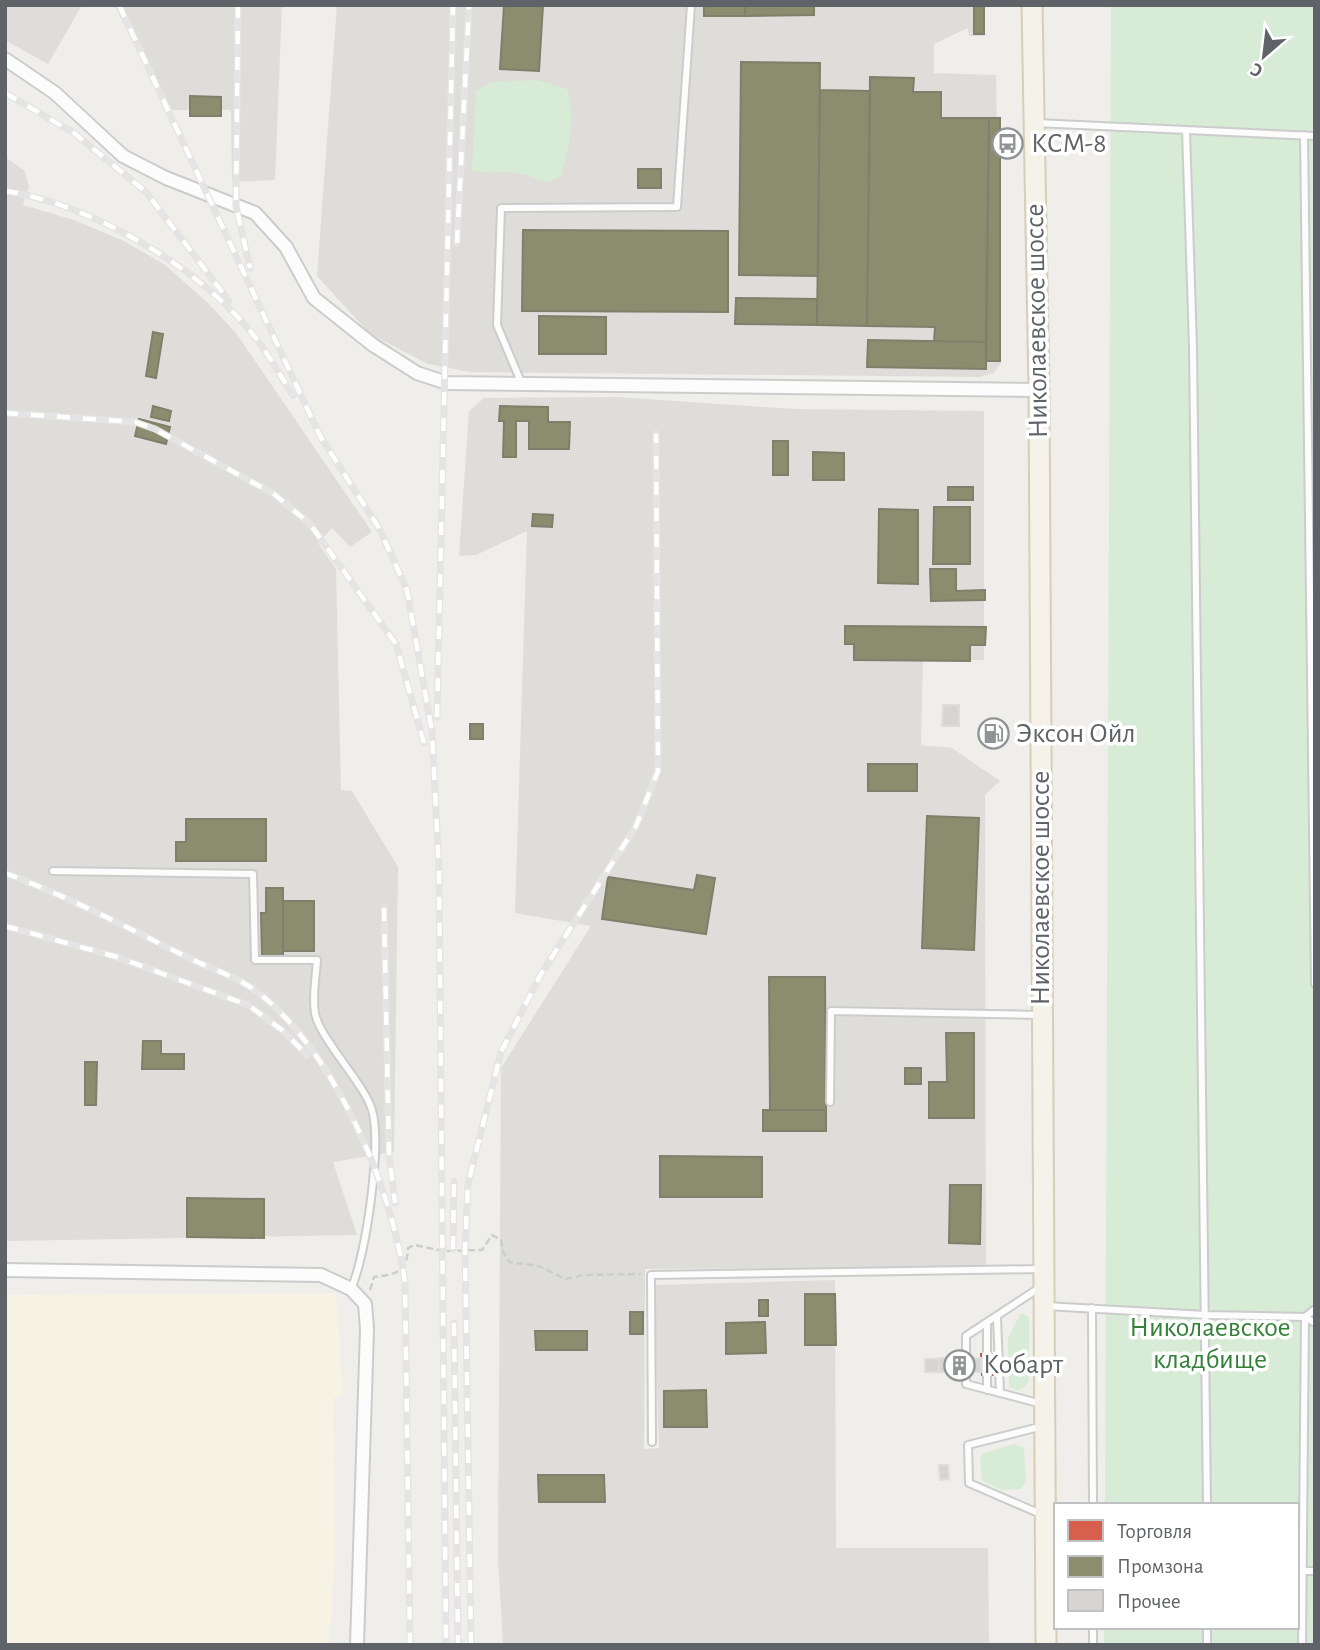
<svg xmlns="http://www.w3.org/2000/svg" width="1320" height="1650" viewBox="0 0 1320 1650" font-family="'Alegreya Sans',sans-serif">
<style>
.commercial{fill:#f7f3e4}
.industrial{fill:#dfddda}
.green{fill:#d8ebd6}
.shops{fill:#d6604d;stroke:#b26155;stroke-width:2}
.industry{fill:#8c8c6e;stroke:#7e806c;stroke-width:2}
.building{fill:#d6d5d3;stroke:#deddd9;stroke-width:2}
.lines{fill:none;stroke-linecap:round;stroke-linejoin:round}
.lane-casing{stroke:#cbcccc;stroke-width:10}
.street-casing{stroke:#cbcccc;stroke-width:16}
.primary-casing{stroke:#d7ceb8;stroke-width:23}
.path{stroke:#cacfcc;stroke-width:2.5;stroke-dasharray:7 3.5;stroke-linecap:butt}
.lane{stroke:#fdfcfc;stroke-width:6}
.street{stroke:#fdfcfc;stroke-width:12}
.primary{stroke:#f4f2e9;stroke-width:19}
.rail-casing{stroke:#e4e4e4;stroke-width:7}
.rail{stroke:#fff;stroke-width:4.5;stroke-dasharray:13;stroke-linecap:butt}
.labels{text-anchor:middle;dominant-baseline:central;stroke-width:7;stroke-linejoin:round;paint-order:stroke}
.poi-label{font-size:28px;fill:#5f6368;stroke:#fff;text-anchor:start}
.street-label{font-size:28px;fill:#5f6368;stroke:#fff}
.park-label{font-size:28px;fill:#348238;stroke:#fff}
</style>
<rect width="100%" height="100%" fill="#efeeea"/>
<path class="commercial" d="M336 1293 343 1395 333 1398 335 1553 329 1645H5V1295Z"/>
<path class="industrial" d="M5 5H82L48 64 5 40Z
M114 5H282L275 180 232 182 231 110H168Z
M337 5H984L985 36H969L968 28 934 44V73L996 75 1001 363 994 373 980 377 469 372 428 364 370 334 317 276Z
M5 157 24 170 29 186 23 205 74 220 124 241 165 265 207 302 236 333 372 532 350 547 332 528 318 543 336 569 341 790 352 791 398 867 394 1152 333 1162 357 1235 5 1241Z
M617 397 794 409 984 411V660H923L921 745 952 748 1000 781 985 795 986 1267 645 1269 644 1449 659 1448 654 1285 835 1280 836 1548H988L989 1645H503L498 1557 501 1068 591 926 515 913 527 531 476 555 459 556 469 411 484 398Z"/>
<path class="green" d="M1111 5H1315V1645H1104V1627H1297V1505H1105Z
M537 80 567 89C576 116 569 149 561 176L550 182 519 173 472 171 476 91 492 82Z
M1021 1313 1029 1317V1380L1024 1388 1017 1390 1009 1387 1008 1338Z
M1014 1444 1024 1448 1026 1482 1021 1489 1001 1490 982 1480 980 1459 984 1453Z"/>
<path class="shops" d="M981 1354H1002L1003 1375H982Z"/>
<path class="industry" d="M504 5H543L539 71 500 69Z
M704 5H745V16H704Z
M745 5H814V15L745 16Z
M974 5H984V34H974Z
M741 62 820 63 818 276 739 275Z
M870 77 914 78 913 92H941V118H989L986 342 934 341 935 327 867 326Z
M820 90 870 91 867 326 817 325Z
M190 96 221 97V116H190Z
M989 118H1000V361H986Z
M638 169H661V188H638Z
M523 230 728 231V312L522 311Z
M736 298 817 299V325L735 324Z
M539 316 606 317V354H539Z
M153 332 163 334 156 378 146 376Z
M868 340 986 342V369L867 367Z
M153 406 171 411 169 421 151 417Z
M500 406 548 407V422H570L569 449H529V421H516V457H503L504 421H499Z
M139 419 170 427 166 444 135 436Z
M773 441H788V475H773Z
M813 452 844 453V480H813Z
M948 487H973V500H948Z
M934 507H970V564H933Z
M879 509 918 510V584L878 583Z
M533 514 553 515 552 527 532 526Z
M930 569H956V591L985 590V600L931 601Z
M845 626 986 627 985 645H970V661L854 660V644H845Z
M470 724H483V739H470Z
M868 764H917V791H868Z
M927 816 979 818 974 950 922 948Z
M186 819H266V861H176V842H186Z
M697 875 715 878 706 934 602 919 608 877 694 890Z
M266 888H283V956H262L261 913H266Z
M283 901H314V951H283Z
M769 977H825L826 1110H770Z
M946 1033H974V1118H929V1082H947Z
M143 1041H161V1054H184V1069H142Z
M85 1062H97L96 1105H85Z
M905 1068H921V1084H905Z
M763 1110H826V1131H763Z
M660 1156 762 1157V1197H660Z
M950 1185H981L980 1244 949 1243Z
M187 1198 264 1199V1238L187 1237Z
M805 1294H835L836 1345H805Z
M759 1300H768V1316H759Z
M630 1312H643V1334H630Z
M765 1322 766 1353 726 1354V1323Z
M535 1331H587V1350H536Z
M706 1390 707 1427H664V1391Z
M538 1475H604L605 1502H539Z"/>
<path class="building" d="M943 705H959V726H942Z
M939 1358V1372H925V1359Z
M939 1358H981L982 1372H939Z
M939 1465H948L949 1479 940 1480Z"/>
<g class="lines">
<defs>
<path id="lane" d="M1036 123 1315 136
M1186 130 1193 347 1207 1505
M1304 135 1315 984
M521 382 497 325 501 208 677 207 691 5
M53 871 253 874 255 960H317C316 976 312 997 315 1013 319 1038 364 1083 372 1110 382 1145 366 1256 351 1289
M830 1102 831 1011 1039 1015
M1039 1288 966 1336V1384L1042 1404
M1045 1306 1206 1315 1305 1317 1315 1323
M1092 1308 1093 1505
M997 1317 1000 1393
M1305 1317 1315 1309
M987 1390V1323
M1043 1426 968 1445 969 1483 1043 1515
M652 1442 651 1275 1041 1269
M1297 1571H1315
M1093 1627V1645
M1207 1645V1627
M1302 1645 1305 1317"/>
<path id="street" d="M5 59 55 93 123 156 166 178 255 213 286 247 314 298 373 345 417 373 447 383 1039 390
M5 1270 321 1275 351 1289 365 1304 367 1329 357 1645"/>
<path id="primary" d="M1032 5 1039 390 1046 1645"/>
</defs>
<use href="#lane" class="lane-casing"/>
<use href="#street" class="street-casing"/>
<use href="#primary" class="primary-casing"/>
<path class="path" d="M370 1290 374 1277C397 1274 407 1272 408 1248L415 1245 443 1251 482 1250 492 1235 501 1240 503 1252 509 1262 539 1266 565 1279 583 1275 641 1274"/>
<use href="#lane" class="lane"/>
<use href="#street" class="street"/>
<use href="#primary" class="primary"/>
<defs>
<path id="rail" d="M119 5 320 436 379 528 407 590 432 732 439 869 446 1645
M238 5 236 206 250 268
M5 93 74 133 146 192 229 301
M5 191C90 204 197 266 251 332 267 351 279 374 293 395
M457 243 469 5
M5 413 135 422 155 429 274 494 310 524 396 644 424 743
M437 717 453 5
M5 873C69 897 132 930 193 960 214 970 242 979 260 994 336 1055 392 1187 405 1282L410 1645
M384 908 389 1155 395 1203
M5 926 117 957 248 1005 282 1030 307 1055
M453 1249 454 1181
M454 1323 458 1645
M471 1645 465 1249 468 1184 501 1052 541 974 636 826 658 771 656 434"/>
</defs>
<use href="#rail" class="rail-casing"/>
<use href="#rail" class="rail"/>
</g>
<defs>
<symbol id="bus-ring" viewBox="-11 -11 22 22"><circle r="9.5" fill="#fff" stroke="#919496" stroke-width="1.5"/><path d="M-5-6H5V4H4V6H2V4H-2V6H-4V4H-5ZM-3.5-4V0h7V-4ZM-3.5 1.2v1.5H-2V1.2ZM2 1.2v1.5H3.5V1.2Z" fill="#919496"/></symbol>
<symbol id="fuel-ring" viewBox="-11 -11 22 22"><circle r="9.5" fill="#fff" stroke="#919496" stroke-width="1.5"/><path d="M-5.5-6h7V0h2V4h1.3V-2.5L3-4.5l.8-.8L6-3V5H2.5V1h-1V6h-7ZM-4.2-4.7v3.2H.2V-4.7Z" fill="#919496"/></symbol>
<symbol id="building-ring" viewBox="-11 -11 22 22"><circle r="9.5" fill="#fff" stroke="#919496" stroke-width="1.5"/><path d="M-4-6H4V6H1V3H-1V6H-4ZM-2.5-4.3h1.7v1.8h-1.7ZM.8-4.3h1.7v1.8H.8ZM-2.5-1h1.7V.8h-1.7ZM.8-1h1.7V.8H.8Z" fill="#919496"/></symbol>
</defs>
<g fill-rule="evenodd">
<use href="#bus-ring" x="990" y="126" width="35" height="35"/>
<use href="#fuel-ring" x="976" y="716" width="35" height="35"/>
<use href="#building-ring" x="942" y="1348" width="35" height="35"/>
</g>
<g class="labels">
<g class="poi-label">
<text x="1031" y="144">КСМ-8</text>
<text x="1016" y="734">Эксон Ойл</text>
<text x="983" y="1365">Кобарт</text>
</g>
<g class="street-label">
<text transform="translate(1037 321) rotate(-91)">Николаевское шоссе</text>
<text transform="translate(1041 888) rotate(-90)">Николаевское шоссе</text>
</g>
<g class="park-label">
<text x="1210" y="1328">Николаевское<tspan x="1210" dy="32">кладбище</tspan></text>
</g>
</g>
<rect width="1320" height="1650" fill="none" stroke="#5f6368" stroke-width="14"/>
<rect x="1054" y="1503" width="245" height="126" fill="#ffffff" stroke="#bfc1c3" stroke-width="2"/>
<rect x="1068" y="1520" width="35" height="21" fill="#d6604d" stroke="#bfc1c3" stroke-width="2"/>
<text x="1117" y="1538" font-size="21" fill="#5f6368">Торговля</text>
<rect x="1068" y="1556" width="35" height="21" fill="#8c8c6e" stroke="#bfc1c3" stroke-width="2"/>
<text x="1117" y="1573" font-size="21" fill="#5f6368">Промзона</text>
<rect x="1068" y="1590" width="35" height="21" fill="#d6d5d3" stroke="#bfc1c3" stroke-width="2"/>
<text x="1117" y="1608" font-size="21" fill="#5f6368">Прочее</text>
<g transform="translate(1264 56) rotate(208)" stroke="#ffffff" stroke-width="5" paint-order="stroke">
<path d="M0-5L12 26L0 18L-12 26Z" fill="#5f6368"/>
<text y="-10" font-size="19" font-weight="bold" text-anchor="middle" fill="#5f6368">С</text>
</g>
</svg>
